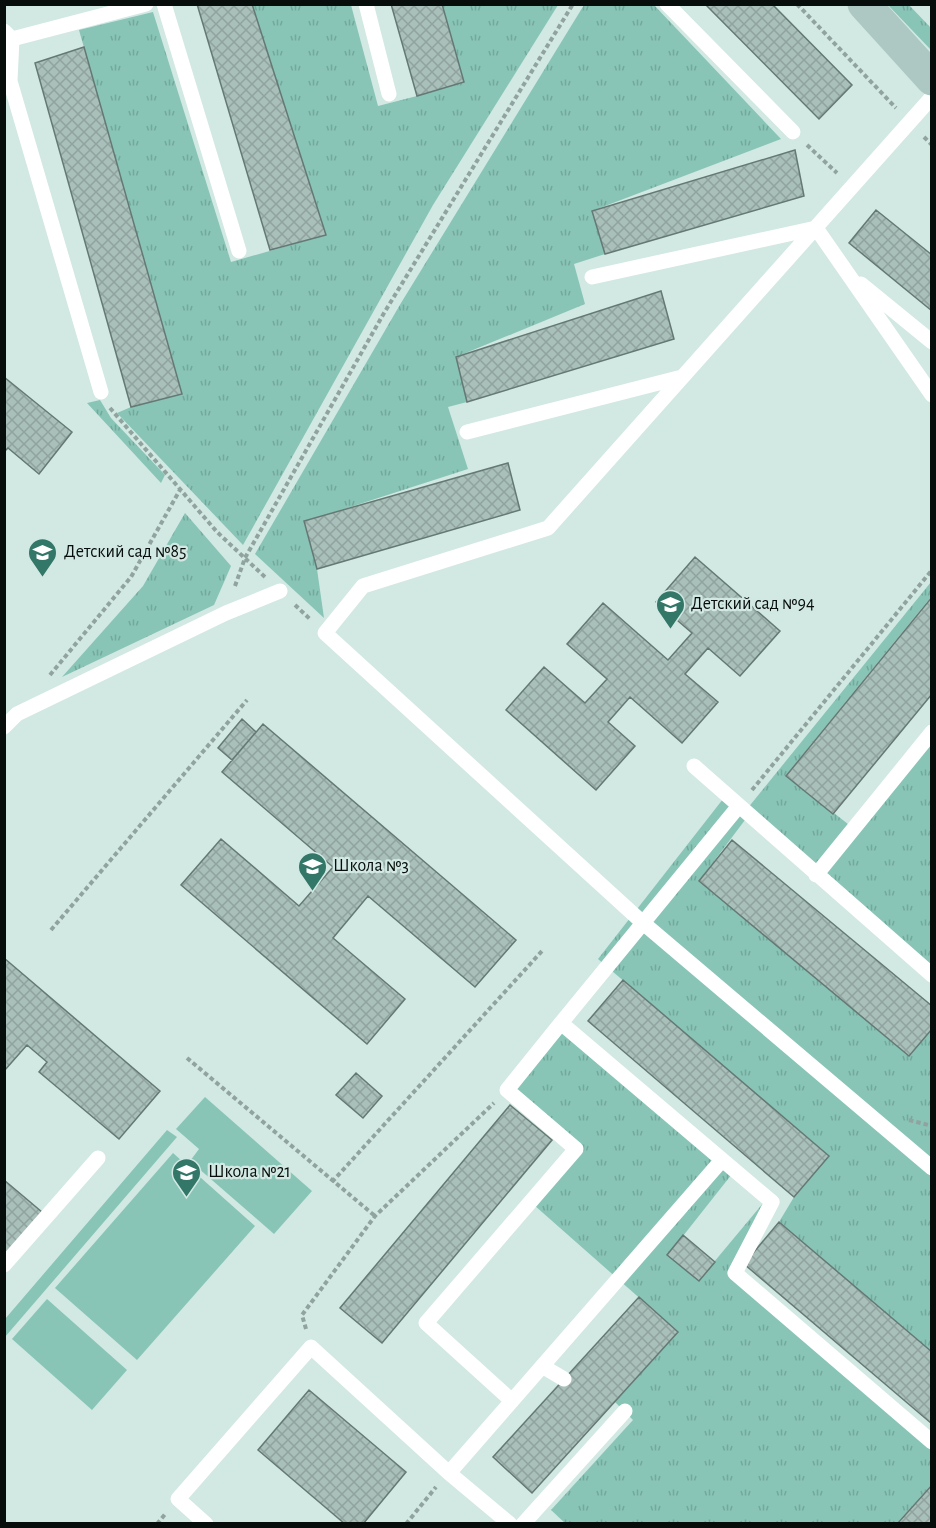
<svg xmlns="http://www.w3.org/2000/svg" width="936" height="1528" viewBox="0 0 936 1528" font-family="'Alegreya Sans',sans-serif">
<style>
.grass{fill:url(#grass-tufts)}
.pitch{fill:#88c5b7}
.building{fill:url(#building-cross-hatch);stroke:#657974;stroke-width:1.5}
.lines{fill:none;stroke-linecap:round;stroke-linejoin:round}
.path{stroke:#91a39e;stroke-width:4;stroke-dasharray:4.5 3;stroke-linecap:butt}
.lane{stroke:#fff;stroke-width:15}
.secondary{stroke:#adc8c2;stroke-width:33}
.labels{text-anchor:middle;dominant-baseline:central;stroke-width:4.5;stroke-linejoin:round;paint-order:stroke}
.poi-label{font-size:18px;fill:#060d0b;stroke:#d2e8e2;text-anchor:start}
</style>
<defs>
<pattern id="grass-tufts" width="24" height="20" patternUnits="userSpaceOnUse" patternTransform="scale(1.5)"><rect width="24" height="20" fill="#88c5b7"/><path d="M3 7l-1-3M5 7V3M7 7l1-3M15 17l-1-3M17 17v-4M19 17l1-3" fill="none" stroke="#74a89c"/></pattern>
<pattern id="building-cross-hatch" width="8" height="8" patternUnits="userSpaceOnUse" patternTransform="scale(1.5)"><rect width="8" height="8" fill="#a9bfb9"/><path d="M0 0l8 8M0 8l8-8" fill="none" stroke="#90a39e"/></pattern>
</defs>
<rect width="100%" height="100%" fill="#d2e8e2"/>
<path class="grass" d="M252 5H351L378 106 417 96 442 5H558L433 205 243 545 117 413 131 407 182 393 79 30 153 12 231 262 325 235Z
M584 5H654L781 139 592 211 605 254 574 264 585 304 456 357 467 402 448 407 468 469 304 522 317 569 324 618 255 554 401 303Z
M888 5H909L931 28V50Z
M100 400 111 418 165 475 161 483 87 403Z
M185 513 231 566 214 605 62 677 143 586Z
M931 582V597L786 775 858 832 931 741V969L747 809Z
M723 799 745 820 699 881 909 1056 931 1029V1352L779 1222 794 1197 828 1156 598 959Z
M562 1029 732 1174 668 1255 699 1280 764 1202 729 1274 931 1447V1485L897 1523 566 1524 551 1510 633 1420 615 1402 678 1332 534 1205 581 1149 513 1090Z"/>
<path class="pitch" d="M205 1097 312 1191 274 1234 190 1161 199 1149 176 1129Z
M167 1130 177 1137 5 1337V1319Z
M173 1153 255 1226 137 1360 55 1288Z
M47 1299 127 1370 92 1410 12 1339Z"/>
<path class="building" d="M197 4H252L326 235 270 250Z
M391 4H442L464 82 417 96Z
M705 4H772L852 85 819 119Z
M84 47 182 394 131 407 35 63Z
M795 150 804 196 605 254 592 211Z
M876 210 932 255V311L849 243Z
M661 291 674 339 467 402 456 357Z
M4 377 72 432 39 474 8 448 4 452Z
M508 463 520 510 317 569 304 521Z
M695 557 780 631 740 676 708 648 685 674 718 702 682 743 630 697 608 722 635 746 596 790 506 710 544 667 585 703 607 679 567 644 603 603 668 660 692 633 656 602Z
M932 597V694L833 814 786 776Z
M242 719 256 732 232 760 218 748Z
M263 724 516 940 475 987 368 896 333 938 405 999 367 1044 181 885 221 839 299 906 333 867 222 772Z
M732 840 932 1006V1029L909 1056 699 881Z
M4 958 160 1091 119 1139 39 1072 47 1062 27 1045 4 1071Z
M623 980 829 1156 794 1197 588 1021Z
M356 1073 382 1096 363 1118 336 1095Z
M510 1105 552 1140 382 1343 340 1308Z
M4 1180 42 1212 7 1253 4 1251Z
M779 1222 932 1352V1424L744 1264Z
M683 1235 715 1262 699 1281 667 1255Z
M639 1297 678 1332 532 1493 493 1457Z
M309 1390 406 1472 363 1524H345L258 1450Z
M932 1485V1524H897Z"/>
<g class="lines">
<path class="path" d="M797 4 896 108
M924 137 932 145
M807 145 837 173
M110 408 217 532 265 577
M235 586 245 558 384 313 573 4
M295 605 311 620
M50 675 131 577 181 488
M752 790 932 570
M51 930 247 700
M187 1058 375 1216
M909 1120 932 1126
M332 1182 542 951
M306 1329 302 1315 375 1216 494 1103
M157 1524 166 1513
M406 1524 436 1487"/>
<path class="lane" d="M164 4 239 251
M366 4 389 94
M667 4 793 132
M4 31 12 39 10 81 101 392
M12 39 146 4
M932 97 548 528 363 586 325 633 642 922 932 1168
M816 228 932 395
M592 277 816 228
M861 284 932 342
M467 432 682 377
M4 727 17 714 226 613 280 591
M694 766 932 975
M738 807 561 1023 772 1202 735 1273 932 1442
M816 875 932 732
M4 1265 98 1158
M542 1366 564 1379
M512 1401 426 1323 576 1149 507 1090 561 1023
M449 1473 510 1524
M206 1524 178 1499 311 1347 449 1473 722 1160
M523 1524 625 1411"/>
<path class="secondary" d="M864 4 932 79"/>
</g>
<defs>
<symbol id="school-pin" viewBox="-11 -11 22 30"><path d="M0 17L-7.5 6A9.5 9.5 0 1 1 7.5 6Z" fill="#337769" stroke="#d2e8e2"/><path d="M0-5L7-2L0 1L-7-2ZM-4 1L0 2.5L4 1V4Q0 6-4 4Z" fill="#fff"/></symbol>
</defs>
<g fill-rule="evenodd">
<use href="#school-pin" x="26" y="536" width="33" height="45"/>
<use href="#school-pin" x="654" y="588" width="33" height="45"/>
<use href="#school-pin" x="296" y="850" width="33" height="45"/>
<use href="#school-pin" x="170" y="1156" width="33" height="45"/>
</g>
<g class="labels">
<g class="poi-label">
<text x="64" y="552">Детский сад №85</text>
<text x="691" y="604">Детский сад №94</text>
<text x="333" y="866">Школа №3</text>
<text x="208" y="1172">Школа №21</text>
</g>
</g>
<rect width="936" height="1528" fill="none" stroke="#060d0b" stroke-width="12"/>
</svg>
